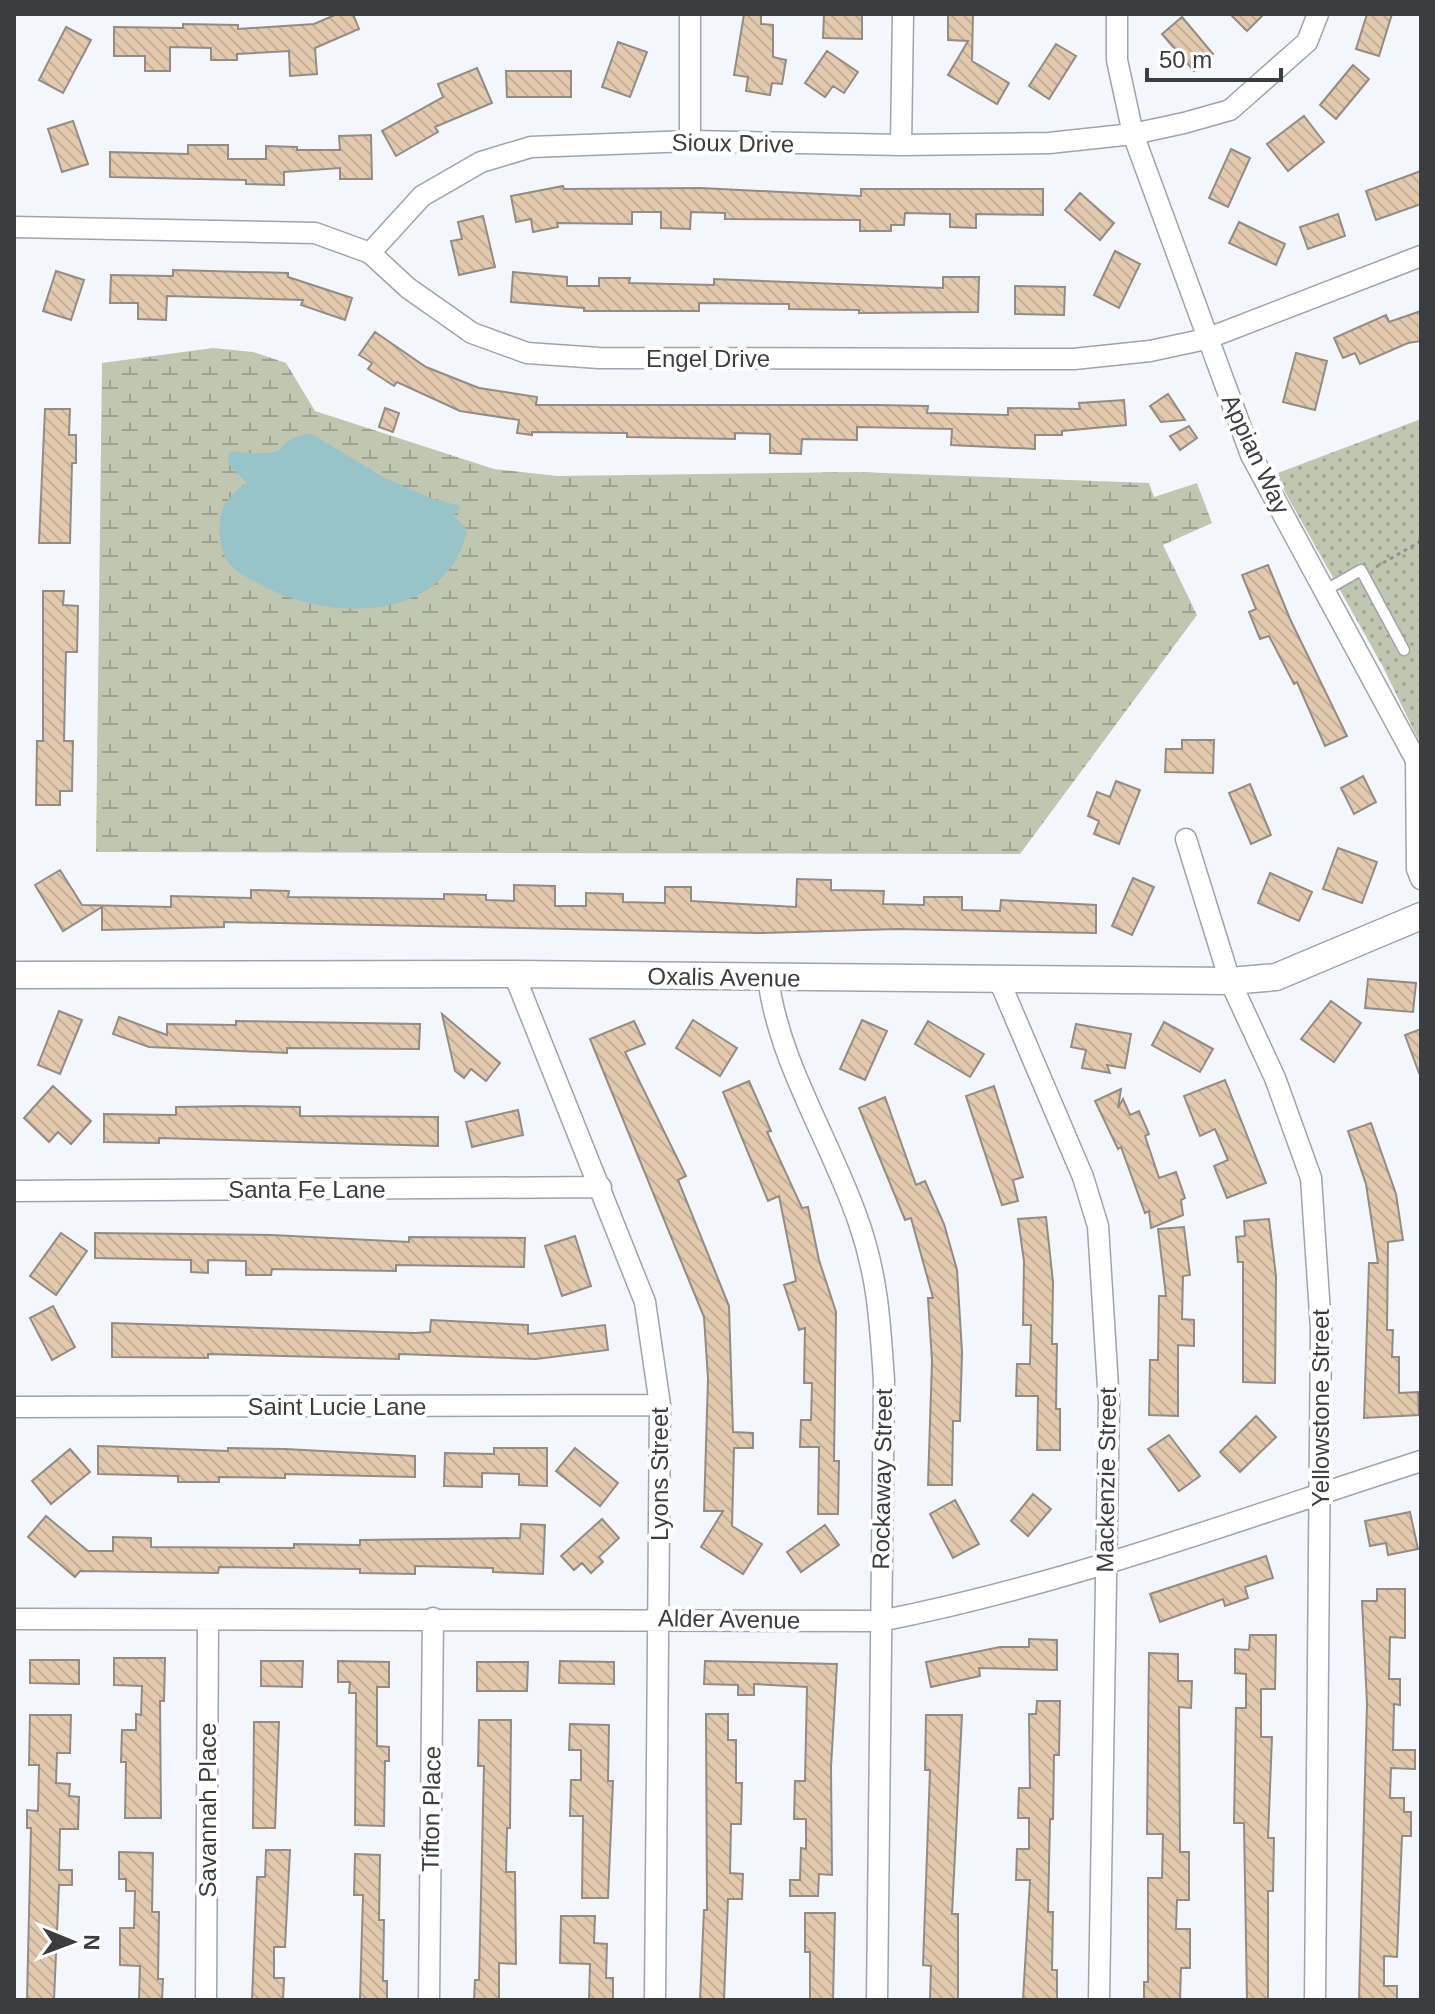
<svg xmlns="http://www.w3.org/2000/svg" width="1435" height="2014" viewBox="0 0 1435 2014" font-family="Helvetica,sans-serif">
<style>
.wetland{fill:url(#wetland-marsh)}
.park{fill:url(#park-dots)}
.water{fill:#98c3c8}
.building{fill:url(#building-back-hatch);stroke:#938c84;stroke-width:2}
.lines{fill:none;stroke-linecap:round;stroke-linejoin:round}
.service-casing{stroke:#a0a2ac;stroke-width:13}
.minor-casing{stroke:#a0a2ac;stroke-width:23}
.tertiary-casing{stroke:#a0a2ac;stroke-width:29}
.path{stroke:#919298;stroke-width:3;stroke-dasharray:4 4;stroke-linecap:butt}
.service{stroke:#fff;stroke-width:10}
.minor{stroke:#fff;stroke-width:20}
.tertiary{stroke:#fff;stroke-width:26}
.labels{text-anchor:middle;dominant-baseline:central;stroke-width:8;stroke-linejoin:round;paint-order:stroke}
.street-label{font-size:24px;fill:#3c3d41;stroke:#fff}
</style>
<defs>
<pattern id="wetland-marsh" width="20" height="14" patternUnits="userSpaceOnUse" patternTransform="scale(2)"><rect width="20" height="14" fill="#c0c6b0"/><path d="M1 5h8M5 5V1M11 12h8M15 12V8" fill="none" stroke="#9da291"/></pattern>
<pattern id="park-dots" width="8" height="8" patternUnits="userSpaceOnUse" patternTransform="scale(2)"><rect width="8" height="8" fill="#c0c6b0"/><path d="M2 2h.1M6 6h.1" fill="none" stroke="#9da291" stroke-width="1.8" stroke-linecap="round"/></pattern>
<pattern id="building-back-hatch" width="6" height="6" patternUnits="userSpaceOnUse" patternTransform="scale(2)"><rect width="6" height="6" fill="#e3caaf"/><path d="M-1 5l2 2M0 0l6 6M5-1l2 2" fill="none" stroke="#c4ae98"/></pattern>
</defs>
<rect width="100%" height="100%" fill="#f4f6fe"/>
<path class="wetland" d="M213 348 253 352 286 363 315 411 494 469 557 476 855 472 1149 483 1154 497 1197 483 1212 523 1163 545 1197 615 1020 854 96 852 102 363Z"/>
<path class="park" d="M1421 419V745L1383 667 1275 474Z"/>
<path class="water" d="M310 433 383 477 430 498 460 506 454 516 467 529C449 624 325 623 258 583 249 578 234 571 228 562 220 550 219 536 220 521 221 504 233 492 247 483L229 465 228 455 232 451C248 453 263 455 278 451L292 438Z"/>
<path class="building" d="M337 14H353L359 29 315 48 317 74 290 76 289 51 237 54V60H211V48L170 47V71H145V56H114V27L183 28V24L238 25V29L314 24Z
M744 14H761V24L773 25V57L786 60 782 84 772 83 770 95 746 91 748 77 734 75Z
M824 14H862V39L823 38Z
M948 14H973L972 61 1009 83 997 104 948 75 968 41 948 40Z
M1230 14H1264L1247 31Z
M1367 14H1392L1379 56 1356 49Z
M1182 17 1213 54 1194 71 1162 34Z
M66 27 91 40 63 93 39 80Z
M618 42 647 52 630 97 602 87Z
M1056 44 1076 56 1049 99 1029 86Z
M827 51 858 72 844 93 833 86 825 97 805 83Z
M1353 65 1369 79 1336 119 1320 105Z
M477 68 492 103 435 127 438 132 396 156 382 131 443 97 438 84Z
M506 71H571V97H507Z
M1304 116 1324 142 1288 171 1267 144Z
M73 121 88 164 62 172 48 129Z
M371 135 372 179H340V168L284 172V185L246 184V180L110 177V152L188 154V145H228V159H266V146L297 147V150H340L339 136Z
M1231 149 1250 158 1228 207 1209 198Z
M1421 171V204L1376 220 1366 191Z
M563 186 564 189 701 188 861 196V189H1043V215L976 214V228L950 227V214L905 213 904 225H891V231H860V220L725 219V213L691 212 690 229 661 228V212H632V224L557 223 558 227 533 232 531 219 516 222 511 196Z
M1080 193 1114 223 1100 240 1065 210Z
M1338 214 1345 236 1308 249 1300 227Z
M483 216 495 267 459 275 451 241 462 239 458 222Z
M1239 222 1285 244 1276 265 1229 243Z
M1115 251 1140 264 1119 308 1094 295Z
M173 270 288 273V277L352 298 345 320 301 305 303 300 167 296 166 320 138 319V303H110L111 275 173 276Z
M56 271 84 280 71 320 43 311Z
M513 272 567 277V286H599V278H630L629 283 714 285V279L943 288V277H979L978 312 859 313V310L789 309V304L699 303V311H584V308L511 302Z
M1015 286 1065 287 1064 315 1015 314Z
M1421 311V341L1408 343 1360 364 1355 353 1343 358 1334 338 1386 315 1389 322Z
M375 332 426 367 479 388 537 397 536 405H877L928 406 927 413 1008 415V408L1080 409 1079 403 1124 400 1126 425 1062 431V435H1035V449L951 445 952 429 857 427V440L802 439 801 454 770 453V434L735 433V439L627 437V433L532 432V435L517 433 519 420 460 411 397 382 394 386 368 369 372 363 359 355Z
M1296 353 1327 361 1315 410 1283 402Z
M1168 394 1185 420 1161 422 1150 406Z
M385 408 399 413 393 432 379 427Z
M45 409H70L69 435H76V463H72L70 543H39Z
M1189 426 1197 438 1180 450 1170 436Z
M1268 565 1290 619 1347 736 1325 746 1297 682 1294 684 1269 636 1260 639 1249 612 1256 609 1242 575Z
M43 591H64L63 605 78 606 77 652H66L64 741H73L72 791H60V805H36L37 741H43Z
M1182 740H1214L1213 773 1165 772 1166 749H1182Z
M1363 776 1376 802 1354 814 1341 788Z
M1116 781 1140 790 1119 844 1094 834 1099 821 1088 816 1097 792 1110 797Z
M1250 784 1271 835 1251 844 1229 793Z
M1338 848 1377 862 1362 903 1323 889Z
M60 870 82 905 171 907V896L251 898V890L289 891 288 897 367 898 444 899V894L486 895V900L514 901V885L555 886V906H586V893L623 894V902L665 903V887H691V901L796 907 797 879 831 880V890L884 891 883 904 924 905V897H962V910L1000 911 1001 900 1096 905V933L897 929 760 933 224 922V927L102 930V907L63 931 35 885Z
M1270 873 1312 892 1299 921 1258 903Z
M1133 878 1154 887 1132 935 1112 926Z
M1368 979 1416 983 1413 1012 1365 1008Z
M1331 1001 1361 1023 1334 1062 1301 1039Z
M59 1011 82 1020 60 1074 38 1065Z
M442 1014 500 1063 486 1081 471 1069 464 1078 455 1071Z
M119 1017 167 1035V1024L236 1025V1021L420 1024 419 1049 287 1048V1053L149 1047 113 1034Z
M693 1020 737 1048 720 1076 676 1048Z
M862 1020 887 1031 865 1080 840 1069Z
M634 1021 645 1044 625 1052 686 1176 678 1180 729 1306 733 1432 753 1433V1448H734L732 1526 762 1544 743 1574 701 1547 723 1511H704L708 1379 704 1317 590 1039Z
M928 1021 984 1054 970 1077 915 1044Z
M1164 1022 1213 1049 1200 1072 1152 1045Z
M1076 1024 1131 1034 1125 1068 1107 1065 1110 1073 1082 1068 1086 1050 1071 1047Z
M1421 1029V1073H1419L1405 1035Z
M1225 1080 1266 1183 1227 1198 1214 1166 1228 1160 1215 1129 1200 1136 1184 1096Z
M749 1081 771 1131 767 1132 802 1208 808 1207 819 1260 836 1312 834 1461H839L838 1514H818L819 1447H800L801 1420H811L812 1383H804L805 1328 799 1330 784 1285 796 1281 779 1196 768 1201 723 1092Z
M53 1086 91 1121 71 1144 58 1132 49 1142 24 1118Z
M994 1086 1023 1177 1013 1180 1018 1201 1002 1205 966 1096Z
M1121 1089 1118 1108 1123 1099 1130 1115 1139 1111 1149 1134 1145 1136 1159 1178 1176 1172 1185 1198 1181 1200 1183 1215 1151 1228 1149 1211 1145 1213 1121 1147 1118 1149 1095 1101Z
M885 1097 916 1185 925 1181 944 1224 957 1270 962 1352 960 1421H953L952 1485H928L932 1361 928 1298H933L911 1218 905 1220 859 1108Z
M242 1106 300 1107V1116L438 1117V1146L159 1138V1143L104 1142V1114L176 1115V1107Z
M518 1110 523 1135 472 1147 466 1122Z
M1371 1123 1396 1194 1403 1240 1388 1242 1387 1330H1393L1392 1357H1399V1393L1418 1392 1419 1415 1364 1418 1369 1263H1378L1366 1184 1348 1131Z
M1046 1217 1053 1282 1052 1344H1057L1056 1409H1060V1450H1037L1038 1396H1016L1017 1364H1030L1031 1325H1023L1024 1261 1018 1219Z
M1269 1219 1276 1276 1275 1383 1243 1382V1262H1238L1236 1237 1245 1236 1244 1221Z
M1184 1227 1190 1275 1183 1276 1182 1319 1194 1320V1346L1178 1345V1416L1149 1415 1150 1360H1158L1159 1296H1166L1158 1229Z
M61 1233 87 1251 56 1295 30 1276Z
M95 1233 272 1235 409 1242V1237L525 1238 524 1267 396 1265V1271L272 1269 271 1275H246V1261L208 1260V1273L191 1272V1260L95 1258Z
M575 1236 591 1286 562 1296 545 1246Z
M53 1306 75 1347 52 1360 30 1318Z
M431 1320 528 1325V1334L605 1325 608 1350 536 1359 399 1354V1359L208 1354V1358L112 1357V1323L415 1333 430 1332Z
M1256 1416 1276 1437 1240 1472 1220 1452Z
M1169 1435 1200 1476 1179 1491 1148 1449Z
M98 1446 228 1451V1448L285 1449 415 1456V1477L285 1474V1478L219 1477V1482H178V1476L98 1474Z
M494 1448H547V1486L519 1485V1474L482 1473V1487L444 1486 445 1453 494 1454Z
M575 1448 618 1483 600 1506 556 1471Z
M70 1449 90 1472 51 1504 32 1481Z
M1033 1494 1051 1509 1028 1536 1011 1521Z
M955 1500 979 1544 953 1558 930 1514Z
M1410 1512 1418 1549 1388 1555 1386 1543 1370 1546 1365 1521Z
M46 1516 88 1551H113V1537L151 1538V1547L294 1548V1544L360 1545V1540L520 1538 521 1524 545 1525 543 1574 493 1572V1568L415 1566V1574L360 1573V1569L219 1567 218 1573 80 1571 75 1577 28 1537Z
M602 1519 619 1538 599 1557 603 1562 591 1573 582 1563 574 1570 561 1556Z
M825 1525 839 1545 801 1572 787 1552Z
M1266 1556 1273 1578 1245 1587 1248 1598 1225 1606 1223 1599 1160 1622 1150 1594Z
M1377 1589H1405V1638L1390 1637 1389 1679H1400V1705L1394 1704 1393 1750H1415V1769L1391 1768 1390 1798H1404V1812H1411V1836H1402L1397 1957 1384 1956V1986H1397V2000H1359L1367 1704 1362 1601H1377Z
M1250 1635H1276L1275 1689H1261V1737H1272L1268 1838H1274L1273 1891H1268V2000H1247L1244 1823H1234L1236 1708H1246V1674L1235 1673V1649L1249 1650Z
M1029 1639 1057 1640V1670L979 1668 980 1676 931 1687 926 1662 1000 1647H1029Z
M1149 1653 1178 1654V1681H1192L1191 1708 1179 1707 1180 1852H1189V1900H1177L1176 1929H1190V1968H1181L1180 2000H1144V1982H1148V1878H1162L1163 1834H1147Z
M114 1658H165L164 1701H160L161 1818H125L126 1762H121L122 1730H136V1714L141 1715 142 1686 114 1685Z
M30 1660H79V1684L30 1683Z
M261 1661H303L302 1687 261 1686Z
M338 1661 389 1662V1687H377V1746L389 1747V1761H385L384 1826 355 1825 356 1693H349L350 1682H338Z
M560 1661 614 1662V1684L559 1683Z
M705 1661 837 1664 831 1767 832 1875 819 1874 818 1896H790V1880H800L801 1848 806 1849V1819H794L795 1781H805L807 1687 754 1684V1695H738V1685L704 1684Z
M477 1662H528L527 1691H477Z
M1037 1701H1060L1059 1755H1054L1053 1819H1050L1048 1912H1053L1052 1970H1057V2000H1023L1030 1880H1016L1017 1849H1029V1818H1018L1019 1788H1030L1029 1714H1036Z
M706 1714H728V1740H736V1783H742L741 1824H731L730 1873 743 1874 742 1899H728L724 2000H700L704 1910H707Z
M30 1715H71L70 1753H57L56 1783 70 1784 69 1796 79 1797 78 1829H60L59 1870H72V1885H59L54 2000H27L31 1828H27V1810L38 1811 39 1765H29Z
M926 1715H962L952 1914H958V2000H930L931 1966 923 1965 930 1770H925Z
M479 1720H511L510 1828H507L506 1872H515L516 1964 499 1963V2000H474L475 1980H479L484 1766H478Z
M254 1722H279L275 1828H253Z
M570 1724 609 1725 608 1781H613L608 1898H582L583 1816H570L571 1780H581V1750H569Z
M266 1850H290L285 1947H274V1978H284L283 2000H252L257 1877H265Z
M119 1852 153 1853 152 1912H159L158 1979H163L162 2000H139L140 1966 120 1965V1928H134L135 1891H126V1879H119Z
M355 1854 380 1855 379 1920H384L383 1981H387V2000H360L363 1895H354Z
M805 1913H835L833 2000H810V1952H805Z
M561 1916H595L594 1943 607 1944 606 1978H613V2000H589L590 1964 560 1963Z"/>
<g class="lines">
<defs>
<path id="service" d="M1324 591 1361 570 1404 650"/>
<path id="minor" d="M1117 14V60L1133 134 1251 455 1416 760 1417 869 1421 879
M690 141V14
M901 145 903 14
M14 227 315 233 370 253 408 288 472 333 527 353 599 358 1074 359 1150 351 1206 339 1421 256
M370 253 422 196 481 162 531 147 690 141 901 145 1049 143 1133 134 1184 123 1230 110 1307 42 1318 14
M1186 839 1230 981 1275 1078 1311 1178 1321 1329 1315 2000
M514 974 645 1302 660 1405 655 2000
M768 978C779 1064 831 1141 859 1223 878 1278 880 1323 884 1380L877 2000
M999 980 1083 1177 1098 1226 1109 1403 1099 2000
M14 1191 601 1187
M14 1407 660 1405
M14 1619 880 1621C1065 1585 1243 1518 1421 1461
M206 2000 208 1620
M429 2000 433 1618"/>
<path id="tertiary" d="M14 975 514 974 1230 981 1276 977 1421 916"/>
</defs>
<use href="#service" class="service-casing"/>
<use href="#minor" class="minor-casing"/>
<use href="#tertiary" class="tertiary-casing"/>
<path class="path" d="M1376 567 1421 541"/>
<use href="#service" class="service"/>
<use href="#minor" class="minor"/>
<use href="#tertiary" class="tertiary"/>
</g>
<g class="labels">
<g class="street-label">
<text transform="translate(733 143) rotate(1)">Sioux Drive</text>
<text x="708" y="358">Engel Drive</text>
<text transform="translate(1256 454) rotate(65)">Appian Way</text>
<text transform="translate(724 977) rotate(1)">Oxalis Avenue</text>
<text x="307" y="1189">Santa Fe Lane</text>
<text x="337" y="1406">Saint Lucie Lane</text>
<text transform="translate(1320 1408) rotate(-90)">Yellowstone Street</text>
<text transform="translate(659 1474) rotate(-90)">Lyons Street</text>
<text transform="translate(882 1479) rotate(-89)">Rockaway Street</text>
<text transform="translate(1106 1480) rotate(-89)">Mackenzie Street</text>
<text transform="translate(729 1619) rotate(1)">Alder Avenue</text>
<text transform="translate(431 1809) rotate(-89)">Tifton Place</text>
<text transform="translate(207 1810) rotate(-90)">Savannah Place</text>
</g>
</g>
<rect width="1435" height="2014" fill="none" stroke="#3c3d41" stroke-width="32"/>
<g transform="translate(72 1942) rotate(91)" stroke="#ffffff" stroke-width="6" paint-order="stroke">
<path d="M0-6L14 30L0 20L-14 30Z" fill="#3c3d41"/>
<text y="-12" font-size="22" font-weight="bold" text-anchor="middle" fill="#3c3d41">N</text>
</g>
<path d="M1147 68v12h134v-12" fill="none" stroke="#3c3d41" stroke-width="4"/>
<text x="1159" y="68" font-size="24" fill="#3c3d41" stroke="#ffffff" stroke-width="6" paint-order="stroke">50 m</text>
</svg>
